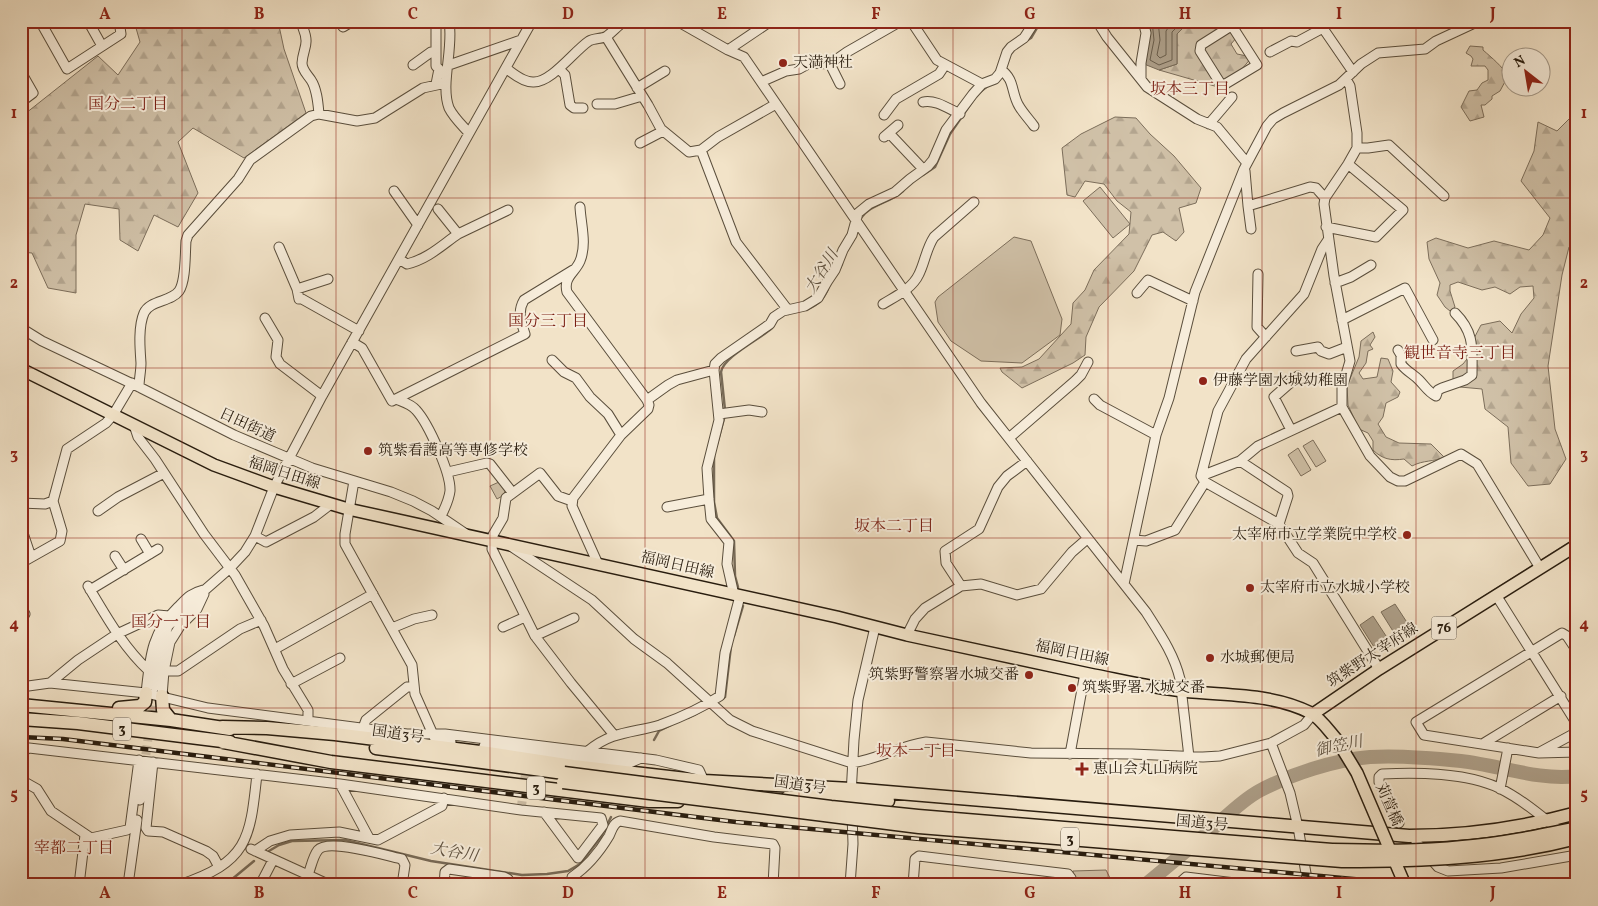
<svg xmlns="http://www.w3.org/2000/svg" width="1598" height="906" viewBox="0 0 1598 906" font-family="Vollkorn,'Noto Serif JP',serif">
<style>
.forest{fill:url(#forest-firs);stroke:#7c6e5b}
.park{fill:#d0c1a8;stroke:#7c6e5b}
.water{fill:#ad9f89;stroke:#786b58}
.lines{fill:none;stroke-linecap:round;stroke-linejoin:round}
.shore{stroke:#6a5e4c;stroke-width:1}
.stream{stroke:#786b58;stroke-width:2.5}
.river{stroke:#ad9f89;stroke-width:14}
.minor-tunnel{stroke:#cabba3;stroke-width:9;stroke-dasharray:9 4.5;stroke-linecap:butt}
.minor-casing{stroke:#5a4e3c;stroke-width:11}
.major-casing{stroke:#281c0e;stroke-width:14}
.highway-casing{stroke:#281c0e;stroke-width:15}
.minor{stroke:#f7eddb;stroke-width:9}
.major{stroke:#f2e3c8;stroke-width:11}
.highway{stroke:#f2e3c8;stroke-width:12}
.rail-casing{stroke:#281c0e;stroke-width:4.5}
.rail{stroke:#f7eddb;stroke-width:2.5;stroke-dasharray:8;stroke-linecap:butt}
.major-bridge-casing{stroke:#281c0e;stroke-width:14;stroke-linecap:butt}
.highway-bridge-casing{stroke:#281c0e;stroke-width:15;stroke-linecap:butt}
.major-bridge{stroke:#f2e3c8;stroke-width:11}
.highway-bridge{stroke:#f2e3c8;stroke-width:12}
.grid{fill:none;stroke:#8f2418;stroke-width:1;stroke-opacity:0.55}
.poi-dot{fill:#8f2418;stroke:#f7eddb;stroke-width:2}
.labels{text-anchor:middle;dominant-baseline:central;stroke-width:4;stroke-linejoin:round;paint-order:stroke}
.shield{fill:#f7eddb;stroke:#665b4c;stroke-width:1}
.shield-label{font-size:14px;font-weight:bold;fill:#281c0e}
.poi-label{font-size:15px;fill:#281c0e;stroke:#f7eddb;text-anchor:start}
.street-label{font-size:15px;fill:#281c0e;stroke:#f7eddb}
.neighbourhood-label{font-size:16px;fill:#7a1f14;stroke:#f7eddb}
.water-label{font-size:16px;font-style:italic;fill:#5d503f;stroke:#f7eddb}
.neatline{fill:none;stroke:#8f2418;stroke-width:2}
.grid-label{font-size:16px;text-anchor:middle;font-weight:bold;fill:#8f2418}
</style>
<defs>
<pattern id="forest-firs" width="22" height="20" patternUnits="userSpaceOnUse" patternTransform="scale(1.25)"><rect width="22" height="20" fill="#d0c1a8"/><path d="M5 1l3.5 6h-7zM16 11l3.5 6h-7z" fill="#b3a58f"/></pattern>
</defs>
<rect width="100%" height="100%" fill="#f2e3c8"/>
<filter id="stains"><feTurbulence type="fractalNoise" baseFrequency=".004" numOctaves="4"/><feColorMatrix values="0 0 0 0 .2 0 0 0 0 .09 0 0 0 0 .02 0 0 0 .5 -.17"/></filter>
<radialGradient id="worn" r=".72"><stop offset=".6" stop-color="#630" stop-opacity="0"/><stop offset="1" stop-color="#630" stop-opacity=".3"/></radialGradient>
<path class="forest" d="M134 21H278L284 49 306 113 244 158 193 128 178 142 198 193 178 227 154 215 138 251 120 240 119 209 85 204 76 235V293L48 288 32 253 21 252V117L98 56 118 75 140 42Z
M1190 21H1225L1237 37 1231 44 1237 54 1252 57 1225 89 1159 70 1177 64V33Z
M1470 46 1483 47V50C1492 58 1502 66 1508 76L1500 91 1492 96V99L1485 105H1481L1484 117 1470 121 1461 107 1469 91 1477 90 1482 83 1488 80V70L1485 66H1471L1473 59 1471 56 1466 53Z
M1577 111V251L1569 247 1562 275 1548 366 1555 429 1566 459 1550 484 1528 486 1511 463 1508 427 1485 409 1482 389 1460 387 1453 380V371L1463 364 1471 354V344L1481 325 1500 321 1512 333 1521 314 1534 298 1533 286 1520 287 1510 294 1495 287 1482 290 1458 282 1450 285V291L1455 307 1450 311 1445 307 1437 295 1440 283 1429 259 1427 242 1436 238 1468 248 1494 241 1529 250 1543 235 1550 218 1521 181 1534 151 1538 122 1557 131Z
M1115 117 1136 118 1150 134 1174 156 1201 188 1196 203 1179 208 1184 232 1176 241 1163 232 1152 235 1134 271 1099 307 1086 337 1085 355 1073 363 1022 388 1002 372 1000 368 1022 367 1039 359 1071 324 1073 303 1085 290 1094 270 1129 234 1131 212 1117 201 1104 184 1085 181 1075 197 1067 195 1062 148 1081 134Z
M1373 332 1375 337 1370 345 1373 349 1368 351 1366 363 1359 373 1363 379 1377 377 1381 358 1388 359 1393 371 1391 382 1400 392 1398 397 1386 403 1383 417 1378 424 1386 437 1399 443 1431 444 1444 457C1434 462 1423 460 1412 466L1404 459C1391 461 1382 459 1373 450V441L1368 433 1359 429 1348 405 1347 386 1359 357 1361 341Z"/>
<path class="park" d="M1100 187 1130 224 1113 238 1083 201Z
M1014 237 1031 241 1062 319 1060 335 1022 363 981 361 951 341 938 322 935 302 938 297Z
M1313 440 1326 461 1316 467 1303 446Z
M1298 448 1311 470 1301 476 1288 455Z
M499 482 505 491 504 495 497 499 490 486Z
M1106 870 1110 878 1098 885H1073V871Z"/>
<path class="water" d="M1147 21H1190L1177 34V64L1159 70 1144 64Z
M1395 604 1410 627 1396 636 1381 612Z
M1373 616 1388 639 1374 647 1360 625Z"/>
<g class="lines">
<path class="shore" d="M1152 21 1154 40 1150 60 1159 65 1172 60V32L1183 21
M1158 21 1160 40 1157 55 1160 58 1166 55V31L1173 21"/>
<path class="stream" d="M1026 41 1031 38 1041 21
M980 92 989 85
M923 175 935 167 950 134 976 96
M860 219C870 204 890 203 903 191
M837 274 842 264
M808 309C818 304 823 300 828 289
M725 410 721 372C723 357 760 339 772 328
M717 444 725 415
M714 456V502L717 518 734 541 735 576 738 587
M1474 603 1577 538
M734 636 743 606
M722 699 725 697 731 646
M688 718 707 708
M654 740 659 731 671 725
M269 851 279 845 292 841 345 840 431 861 522 875 547 874 568 871 580 864 601 837 611 817
M225 885 254 861"/>
<path class="river" d="M1145 885C1168 866 1190 848 1212 829 1227 816 1241 801 1259 791 1291 774 1334 760 1370 757 1400 755 1432 758 1461 761 1499 765 1538 781 1577 776"/>
<path class="minor-tunnel" d="M144 768 155 688
M521 810 527 762"/>
<defs>
<path id="minor" d="M40 21 67 69 121 34 119 21
M88 21 102 46
M436 21V66L439 69 436 84
M449 21C454 48 440 84 449 108 454 118 462 125 469 133
M677 21 728 50 744 57 981 403 1146 612C1160 634 1174 654 1180 679L1189 757
M911 21 937 60 982 84
M1097 21 1107 37 1147 87 1197 119 1217 127 1247 163
M1318 21 1353 72
M1232 26 1257 65 1222 86 1200 51 1201 45 1239 21
M343 27 353 21
M303 28C310 45 303 48 302 63 302 70 307 74 311 80 317 89 318 103 319 114
M606 37 648 105 661 129 689 152 701 150 718 137 776 104
M728 50 771 21
M1270 52 1291 41 1297 42 1323 28
M413 65 431 52 436 53
M449 65 521 40
M506 68C513 74 524 82 533 82 551 83 574 51 589 41 594 38 603 39 607 36 614 31 618 25 625 21
M559 69 565 75 570 105 574 108H583
M1001 70C1015 79 1011 93 1019 106 1023 113 1029 119 1034 126
M21 72 33 93 21 102
M1141 79V63L1146 33 1143 21
M1346 79 1350 86 1357 133V148L1348 164 1325 198 1324 204 1334 276 1350 361 1342 388V407L1370 456 1390 477 1398 481H1405L1461 454 1477 464 1540 568
M761 82 786 71 799 69 810 63 830 64
M840 84 830 64 847 52 901 21
M637 88 665 71
M923 102C935 99 949 109 960 114
M597 104H615L642 96
M884 115 896 99 939 74 945 65
M1209 124 1232 97
M889 133 923 169
M884 137 898 125
M640 143 663 131
M1357 148H1368L1389 145 1444 196
M701 150 736 242 788 310
M1245 171 1248 206 1310 187 1316 188 1325 198
M394 191 418 225
M1248 206 1251 229
M580 207C581 225 587 244 580 261 575 273 563 277 567 292L647 400
M438 209 458 234 508 210
M1326 227 1376 237 1403 210 1348 164
M279 247 297 289 299 299H302L359 331
M399 259 407 264C428 259 442 245 458 234
M1258 274 1257 327 1266 337
M1335 283 1351 277 1371 265
M297 289 328 279
M1137 293 1148 280 1193 301
M883 304C896 296 912 289 919 274 925 262 926 249 934 237L974 202
M265 318 278 340 276 357 280 364 322 396
M1342 320 1405 288 1433 340
M21 328 42 341 139 387 234 435 312 468 391 492 413 501 432 511 466 534
M352 342 362 348 392 401 525 334C521 322 517 312 524 300L573 270
M1398 350 1401 355V364C1406 371 1413 374 1419 380 1425 386 1428 392 1436 396L1438 390 1442 388 1465 380 1472 375C1472 349 1475 333 1455 313
M1296 351 1318 347 1321 351 1329 354 1347 347
M552 360 564 372 576 378 590 397 608 414 621 435
M139 387C139 379 141 371 141 363 140 349 138 327 144 313 150 300 171 302 179 291 186 281 185 254 186 241L188 235 238 179 250 160 311 116 319 114 357 121 375 118 423 88 446 83
M396 399C403 402 411 404 416 410 428 423 451 473 450 491 449 500 445 508 441 516
M1094 399 1100 405 1156 435
M719 414 749 410 762 412
M134 425 138 437 155 459 204 534 235 575 264 626 283 669 308 710V720
M1291 430 1274 397 1298 376
M1009 438 1075 381 1081 375 1088 362
M1240 461 1287 492 1288 496 1279 524
M448 472 487 463 490 464 512 492
M1201 476 1240 461 1258 446 1342 407
M354 481 345 534V544L412 665 415 694 435 739 451 742
M1205 482 1279 524 1298 553 1313 563 1379 669
M572 501 558 496 540 473 506 498 503 518 493 535 492 549 535 636 571 683 614 735
M21 503 45 504 53 501 67 449 106 423 113 415 132 383
M667 507 709 499
M98 511 118 497 164 473
M23 533 31 557
M255 536 266 542 314 517 331 504
M141 539 150 554
M1134 540 1146 541 1175 530 1205 482 1201 476 1218 411 1246 359 1304 294 1322 249 1328 240
M512 547 592 600 634 639 667 663 730 720 752 731 852 763C878 759 900 746 926 742L1031 753 1132 754 1203 757 1220 756 1271 743 1304 725 1313 714
M115 556 124 570
M21 563 60 541 62 531 53 501
M598 564 572 506 573 498 621 435 648 409 649 405 647 400 668 385 677 380 714 370
M1124 584 1156 435 1169 398 1195 292 1244 169 1267 126 1273 119 1283 113 1339 85 1361 64 1378 53 1425 49 1436 41 1479 21
M88 586C106 616 123 647 149 671
M961 586 946 563 945 551 979 529 998 487 1007 476 1027 461
M90 590 158 549
M734 595 727 564 729 542 711 519 709 499 707 468 719 420 714 370 715 364 721 358 770 324 774 317 783 311 805 306 818 298 827 282 835 270 843 250 852 235 858 213 869 204 895 192 910 179 928 166 933 160 946 130 973 94 982 84 995 79 1000 73 1007 52 1011 47 1024 38 1035 21
M1496 595 1577 724
M21 607 25 614
M503 627 525 617
M392 628 414 619 432 615
M907 635 915 619 925 608 961 586 981 584 1017 595 1041 589 1072 552 1087 539
M535 636 574 618
M275 649 373 594
M1577 651 1567 636 1562 633 1416 722 1424 735 1539 753 1577 752
M164 671H178L240 629 261 620
M50 683 78 660 117 634 158 615 169 616
M291 684 340 658
M21 687 50 683 146 693 208 708 407 734H445L656 760 699 770 704 781
M155 687 160 650 168 626 206 589 230 568 245 552 255 536 274 487 322 396 532 21
M146 693C150 658 151 633 178 607 187 598 191 593 203 590
M162 696 164 671 170 642 180 626 197 609 204 594
M363 728 366 720 407 687 414 686
M1271 743 1290 793 1298 827 1308 885
M1484 743 1561 696
M484 746 627 764 641 758
M588 751C611 731 633 733 660 725 679 718 703 707 720 696L725 653 740 596
M21 752 29 748 340 784 521 810 601 818 603 825 578 858 544 812
M1540 752 1577 732
M1070 754 1085 673
M153 762 146 828 148 831 163 832 206 851 213 856 219 867
M21 780 37 789 51 811 91 838 127 830 130 828 139 760
M340 784 369 838
M1500 789 1508 748
M851 795 854 740 858 700 875 627
M140 800 144 768
M1399 823 1379 782V777L1382 774C1417 772 1467 773 1499 788 1526 801 1553 826 1577 845
M1416 842 1438 867 1448 871 1501 868 1577 855
M251 849 330 885
M255 851 270 841 290 835 339 832 378 840 442 806 444 798
M308 875C311 867 313 856 318 850 328 838 388 856 402 859L405 865 402 885
M79 885 85 835
M128 885 137 820
M179 885C248 862 250 840 257 774
M260 885 273 860
M444 885 445 872 449 869 504 877 508 879 512 885
M572 885V877C587 867 600 851 609 836 612 830 613 823 620 821L714 837 773 844 775 848 773 885
M850 885 853 844 852 813
M913 885 915 859 919 856 1068 874 1071 878V885
M1177 885 1186 877 1251 885"/>
<path id="major" d="M21 369 214 465 274 487 348 509 837 617 907 635 1089 674C1120 680 1152 688 1183 691 1226 696 1272 693 1311 713 1321 719 1329 731 1337 740
M1313 714 1379 669 1577 545"/>
<path id="highway" d="M162 696 163 710 171 720
M21 705 171 720 230 729
M119 708 140 706 145 702 146 693
M21 719 78 723 230 742
M222 727 267 728 335 734 488 753 573 766 704 781 851 789 1409 836C1466 836 1522 828 1577 813
M223 742 331 762 649 801H678
M376 748 564 773
M788 797 851 798 888 801"/>
</defs>
<use href="#minor" class="minor-casing"/>
<use href="#major" class="major-casing"/>
<use href="#highway" class="highway-casing"/>
<use href="#minor" class="minor"/>
<use href="#major" class="major"/>
<use href="#highway" class="highway"/>
<defs>
<path id="rail" d="M21 737 63 739 736 822 1418 885"/>
</defs>
<use href="#rail" class="rail-casing"/>
<use href="#rail" class="rail"/>
<defs>
<path id="major-bridge" d="M1337 740 1357 773 1405 885"/>
<path id="highway-bridge" d="M564 773 831 807 918 816 1332 850C1376 851 1419 852 1463 847 1501 844 1539 836 1577 828
M563 782 919 827 1342 861C1421 861 1500 858 1577 838"/>
</defs>
<use href="#major-bridge" class="major-bridge-casing"/>
<use href="#highway-bridge" class="highway-bridge-casing"/>
<use href="#major-bridge" class="major-bridge"/>
<use href="#highway-bridge" class="highway-bridge"/>
</g>
<path class="grid" d="M182 21V885M336 21V885M490 21V885M645 21V885M799 21V885M953 21V885M1108 21V885M1262 21V885M1416 21V885M21 198H1577M21 368H1577M21 538H1577M21 708H1577"/>
<g class="poi-dot">
<circle cx="783" cy="63" r="5"/>
<circle cx="1203" cy="381" r="5"/>
<circle cx="368" cy="451" r="5"/>
<circle cx="1407" cy="535" r="5"/>
<circle cx="1250" cy="588" r="5"/>
<circle cx="1210" cy="658" r="5"/>
<circle cx="1029" cy="675" r="5"/>
<circle cx="1072" cy="688" r="5"/>
<path d="M1079.5 761.5h5v5h5v5h-5v5h-5v-5h-5v-5h5z"/>
</g>
<g class="labels">
<g class="shield">
<rect x="1431.5" y="616.5" width="25" height="23" rx="4"/>
<rect x="113" y="717.5" width="18" height="23" rx="4"/>
<rect x="527" y="776.5" width="18" height="23" rx="4"/>
<rect x="1061" y="827.5" width="18" height="23" rx="4"/>
</g>
<g class="shield-label">
<text x="1444" y="628">76</text>
<text x="122" y="729">3</text>
<text x="536" y="788">3</text>
<text x="1070" y="839">3</text>
</g>
<g class="poi-label">
<text x="793" y="63">天満神社</text>
<text x="1213" y="381">伊藤学園水城幼稚園</text>
<text x="378" y="451">筑紫看護高等専修学校</text>
<text x="1397" y="535" text-anchor="end">太宰府市立学業院中学校</text>
<text x="1260" y="588">太宰府市立水城小学校</text>
<text x="1220" y="658">水城郵便局</text>
<text x="1019" y="675" text-anchor="end">筑紫野警察署水城交番</text>
<text x="1082" y="688">筑紫野署 水城交番</text>
<text x="1093" y="769">恵山会丸山病院</text>
</g>
<g class="street-label">
<text transform="translate(247 426) rotate(25)">日田街道</text>
<text transform="translate(284 474) rotate(18)">福岡日田線</text>
<text transform="translate(677 566) rotate(13)">福岡日田線</text>
<text transform="translate(1072 654) rotate(12)">福岡日田線</text>
<text transform="translate(1373 656) rotate(-33)">筑紫野太宰府線</text>
<text transform="translate(398 735) rotate(8)">国道3号</text>
<text transform="translate(800 786) rotate(8)">国道3号</text>
<text transform="translate(1388 805) rotate(66)">苅萱橋</text>
<text transform="translate(1202 824) rotate(5)">国道3号</text>
</g>
<g class="neighbourhood-label">
<text x="1190" y="90">坂本三丁目</text>
<text x="128" y="105">国分二丁目</text>
<text x="548" y="322">国分三丁目</text>
<text x="1460" y="354">観世音寺三丁目</text>
<text x="894" y="527">坂本二丁目</text>
<text x="171" y="623">国分一丁目</text>
<text x="916" y="752">坂本一丁目</text>
<text x="74" y="849">宰都二丁目</text>
</g>
<g class="water-label">
<text transform="translate(822 272) rotate(-58)">大谷川</text>
<text transform="translate(1339 747) rotate(-12)">御笠川</text>
<text transform="translate(454 853) rotate(10)">大谷川</text>
</g>
</g>
<rect width="1598" height="906" fill="none" stroke="#f2e3c8" stroke-width="55"/>
<g transform="translate(1526 72) rotate(329)"><circle r="24" fill="#f7eddb" stroke="#a49989"/>
<path d="M0-4L9 19L0 12L-9 19Z" fill="#8f2418"/>
<text y="-8" font-size="14" font-weight="bold" text-anchor="middle" fill="#281c0e">N</text>
</g>
<rect x="28" y="28" width="1542" height="850" class="neatline"/>
<g class="grid-label">
<text x="105" y="19">A</text>
<text x="259" y="19">B</text>
<text x="413" y="19">C</text>
<text x="568" y="19">D</text>
<text x="722" y="19">E</text>
<text x="876" y="19">F</text>
<text x="1030" y="19">G</text>
<text x="1185" y="19">H</text>
<text x="1339" y="19">I</text>
<text x="1493" y="19">J</text>
<text x="14" y="118">1</text>
<text x="1584" y="118">1</text>
<text x="14" y="288">2</text>
<text x="1584" y="288">2</text>
<text x="14" y="459">3</text>
<text x="1584" y="459">3</text>
<text x="14" y="629">4</text>
<text x="1584" y="629">4</text>
<text x="14" y="799">5</text>
<text x="1584" y="799">5</text>
<text x="105" y="898">A</text>
<text x="259" y="898">B</text>
<text x="413" y="898">C</text>
<text x="568" y="898">D</text>
<text x="722" y="898">E</text>
<text x="876" y="898">F</text>
<text x="1030" y="898">G</text>
<text x="1185" y="898">H</text>
<text x="1339" y="898">I</text>
<text x="1493" y="898">J</text>
</g>
<rect width="100%" height="100%" filter="url(#stains)"/>
<rect width="100%" height="100%" fill="url(#worn)"/>
</svg>
